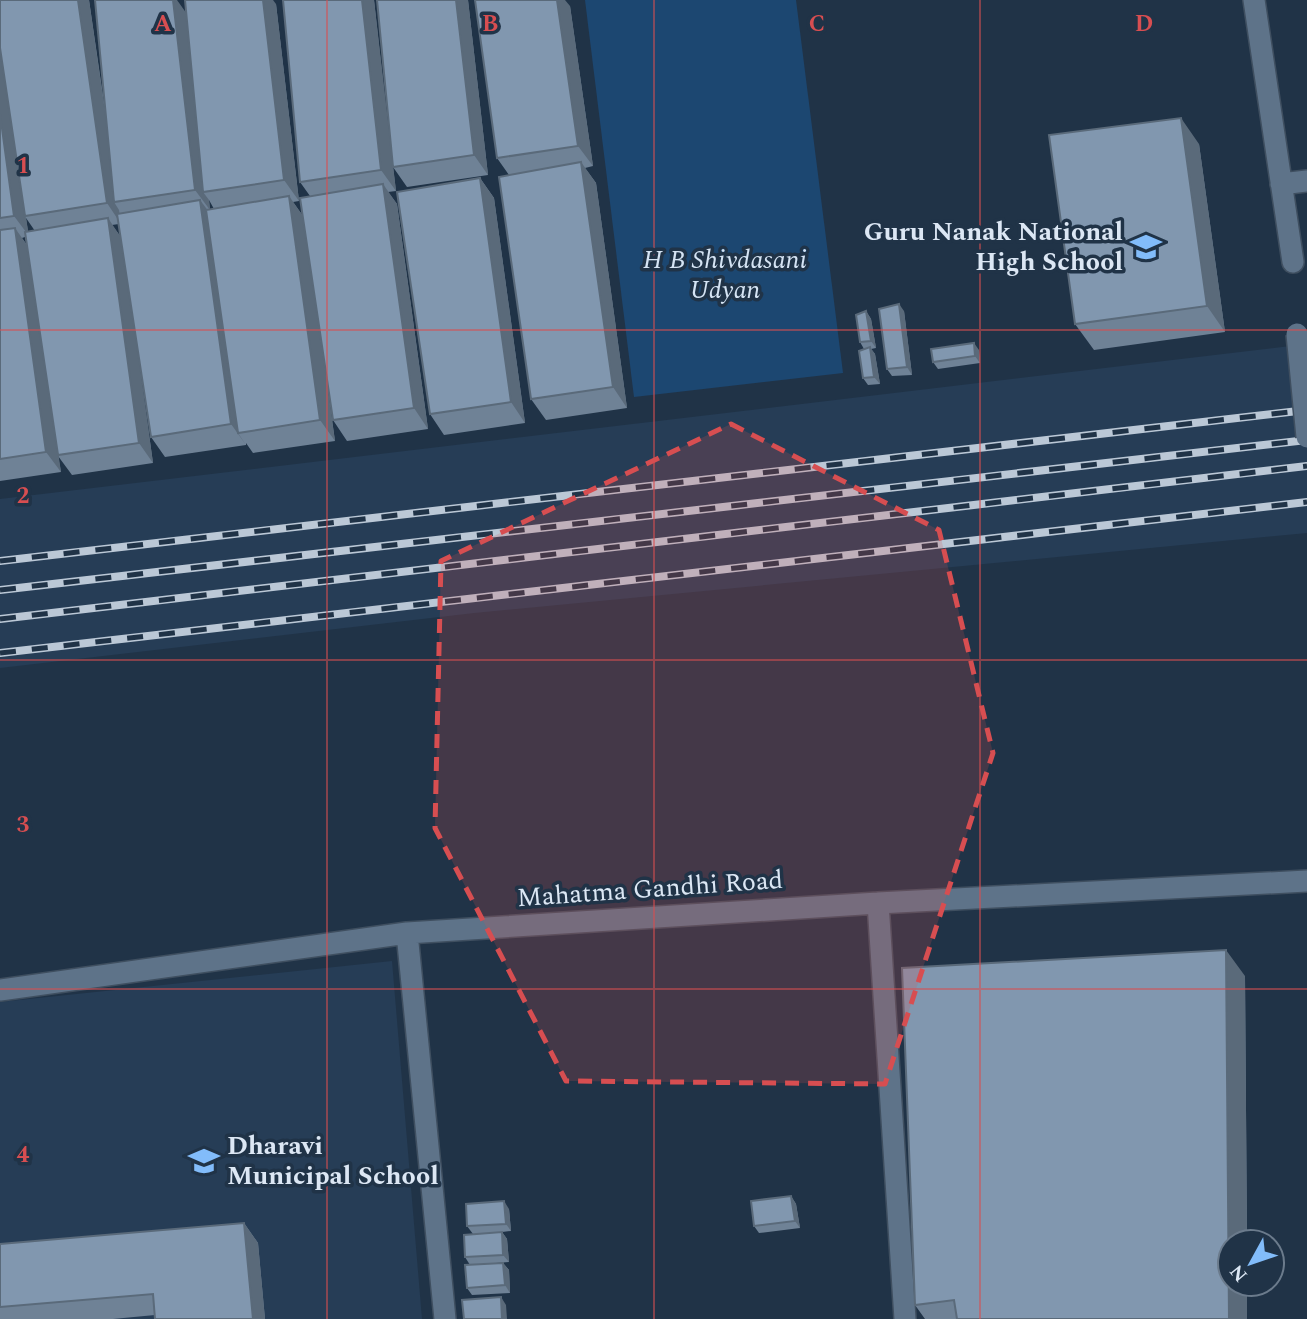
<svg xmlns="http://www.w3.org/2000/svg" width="1307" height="1319" viewBox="0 0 1307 1319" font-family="Spectral,serif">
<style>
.built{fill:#263d56}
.green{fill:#1c4771}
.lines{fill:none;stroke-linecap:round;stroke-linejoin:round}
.minor-casing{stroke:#3f4f60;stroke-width:24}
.minor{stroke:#5e7389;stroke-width:21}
.rail-casing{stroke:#bbc8d6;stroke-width:8}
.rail{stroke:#203347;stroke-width:5;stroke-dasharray:16;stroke-linecap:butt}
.minor-bridge-casing{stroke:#3f4f60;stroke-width:24;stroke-linecap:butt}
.minor-bridge{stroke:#5e7389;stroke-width:21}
.wall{fill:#6f8296;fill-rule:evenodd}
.shaded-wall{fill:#5a6a7a}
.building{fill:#8197af;stroke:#5a6a7a;stroke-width:2}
.marked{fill:#d74e51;fill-opacity:0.2;stroke:#d74e51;stroke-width:5;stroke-dasharray:14 9;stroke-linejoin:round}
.grid{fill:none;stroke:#d74e51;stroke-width:2;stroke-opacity:0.55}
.labels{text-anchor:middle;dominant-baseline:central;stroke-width:7;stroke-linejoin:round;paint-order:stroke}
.poi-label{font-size:26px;font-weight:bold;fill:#dce7f4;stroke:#203347;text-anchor:end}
.park-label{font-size:26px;font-style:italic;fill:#d5e4f4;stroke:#203347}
.street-label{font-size:26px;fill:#dce7f4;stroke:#203347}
.grid-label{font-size:23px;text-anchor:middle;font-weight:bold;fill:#d74e51;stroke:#203347;stroke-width:7;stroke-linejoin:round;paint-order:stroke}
</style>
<rect width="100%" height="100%" fill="#203347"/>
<path class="built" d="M1307 344V533L474 613 0 668V499Z
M392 961 422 1319H0V1002Z"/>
<path class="green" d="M585 0H796L843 373 634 397Z"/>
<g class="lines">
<defs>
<path id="minor" d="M1254 0 1293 262
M1281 184 1307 181
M878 903 905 1319
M407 933 445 1319
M0 990 407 933 878 903 1307 881"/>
</defs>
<use href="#minor" class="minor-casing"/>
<use href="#minor" class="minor"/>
<defs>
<path id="rail" d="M0 561 1307 410
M0 590 1307 440
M0 619 1307 466
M0 653 1307 502"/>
</defs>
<use href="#rail" class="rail-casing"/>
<use href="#rail" class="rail"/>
<defs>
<path id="minor-bridge" d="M1297 334 1307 437"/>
</defs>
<use href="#minor-bridge" class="minor-bridge-casing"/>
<use href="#minor-bridge" class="minor-bridge"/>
</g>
<path class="wall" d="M0 0H89L107 123 186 14 276 4 299 201 293 202 303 216 310 196 300 182 283 0H374L392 162 377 0H468L488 175 407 187 393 167 396 191 388 192 397 204 428 429 347 441 333 420 308 249 335 441 253 453 246 443V445L165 457 151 437 134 326 153 463 72 475 58 456 61 472 0 481ZM209 200 214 209 210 210ZM26 218 35 231 28 232ZM119 224 121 237 112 225ZM25 237 27 245 22 238Z
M570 6 593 166 585 168 596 183 627 408 546 420 531 399 509 175 497 158Z
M1199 144 1225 332 1094 350 1075 324Z
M480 178 494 198 525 423 444 435 430 414Z
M866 311 871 319 876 348 871 349 875 354 880 384 868 385 863 378 864 349 860 342Z
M904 311 912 375 892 376 887 369Z
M979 350 980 363 938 369 933 362Z
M1245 976 1247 1242H1230V1284H1247V1319H925L915 1305Z
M791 1196 796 1204 800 1228 759 1233 754 1226Z
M509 1209 511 1231 502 1232 507 1239 509 1262 470 1265 465 1257 473 1234 467 1226Z
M244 1223 258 1243 265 1319H155V1315L113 1319H0V1244Z
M503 1263 509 1270 510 1293 472 1295 467 1288Z"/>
<path class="shaded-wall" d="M78 0H89L118 202H114L119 210 121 224 107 203Z
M173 0H177L187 14 203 192 209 200 210 210 195 190Z
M263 0H273L276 4 299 201 284 180Z
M362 0H374L396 191 381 170Z
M456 0H468L488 175 474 155Z
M557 0H565L570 6 593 166 578 146Z
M0 33 25 216 26 218 29 236 14 216 0 114Z
M1181 118 1199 144 1225 332 1207 306Z
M581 162 596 183 627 408 613 387Z
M480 178 494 198 525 423 511 402Z
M383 184 397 204 428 429 414 408Z
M289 196 303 216 335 441 320 420Z
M200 200 215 220 238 433 246 445 231 424Z
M108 218 122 239 153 463 139 443Z
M15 228 29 248 61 472 46 452Z
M899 304 904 311 912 375 907 367Z
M866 311 871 319 876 348 871 341Z
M974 343 979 350 980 363 975 356Z
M870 347 875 354 880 384 874 377Z
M1226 950 1245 976 1247 1242H1230V1284H1247V1319H1229Z
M791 1196 796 1204 800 1228 795 1221Z
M504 1201 509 1209 511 1231 506 1224Z
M244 1223 258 1243 265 1319H253Z
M502 1232 507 1239 509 1262 503 1255Z
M503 1263 509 1270 510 1293 505 1285Z
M501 1297 506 1305 507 1319H502Z"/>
<path class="building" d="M0 0H78L107 203 25 216 0 48Z
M95 0H173L195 190 114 202Z
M185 0H263L284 180 203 192Z
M283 0H362L381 170 300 182Z
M377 0H456L474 155 393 167Z
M475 0H557L578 146 497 158Z
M0 114 14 216 0 218Z
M1181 118 1207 306 1075 324 1049 135Z
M581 162 613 387 531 399 499 177Z
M480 178 511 402 430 414 397 192Z
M383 184 414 408 333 420 300 198Z
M289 196 320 420 238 433 206 210Z
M200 200 231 424 151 437 117 214Z
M108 218 139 443 58 455 25 232Z
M15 228 46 452 0 459V230Z
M899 304 907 367 887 369 879 309Z
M866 311 871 341 860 342 856 315Z
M974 343 975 356 933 362 931 349Z
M870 347 874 377 863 378 859 351Z
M1226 950 1229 1319H957L954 1300 915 1305 902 968Z
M791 1196 795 1221 754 1226 751 1201Z
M504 1201 506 1224 467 1226 466 1204Z
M244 1223 253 1319H155L153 1294 0 1307V1244Z
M502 1232 503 1255 465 1257 464 1235Z
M503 1263 505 1285 467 1288 465 1265Z
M501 1297 502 1319H464L462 1300Z"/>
<path class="marked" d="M731 424 939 530 993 753 885 1084 566 1081 435 828 441 561Z"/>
<path class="grid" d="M327 0V1319M654 0V1319M980 0V1319M0 330H1307M0 660H1307M0 989H1307"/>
<defs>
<symbol id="school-bare" viewBox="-9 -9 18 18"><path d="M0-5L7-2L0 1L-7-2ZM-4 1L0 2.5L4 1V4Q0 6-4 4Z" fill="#82bcfa" stroke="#203347" stroke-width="2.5" paint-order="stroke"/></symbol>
</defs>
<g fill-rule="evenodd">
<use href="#school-bare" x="1124" y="225" width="44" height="44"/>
<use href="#school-bare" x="182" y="1139" width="44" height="44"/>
</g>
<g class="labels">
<g class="poi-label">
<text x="1123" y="232">Guru Nanak National<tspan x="1123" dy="30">High School</tspan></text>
<text x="227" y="1146" text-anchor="start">Dharavi<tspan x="227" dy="30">Municipal School</tspan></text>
</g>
<g class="park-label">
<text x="725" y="260">H B Shivdasani<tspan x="725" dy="30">Udyan</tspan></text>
</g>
<g class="street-label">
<text transform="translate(650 889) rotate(-4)">Mahatma Gandhi Road</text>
</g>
</g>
<g class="grid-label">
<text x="163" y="31">A</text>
<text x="490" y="31">B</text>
<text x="817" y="31">C</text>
<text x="1144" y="31">D</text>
<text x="23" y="173">1</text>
<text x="23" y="503">2</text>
<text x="23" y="832">3</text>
<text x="23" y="1162">4</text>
</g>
<g transform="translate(1251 1263) rotate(230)"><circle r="33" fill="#203347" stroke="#6b7b8c" stroke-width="2"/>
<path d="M0-5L12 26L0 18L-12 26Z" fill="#82bcfa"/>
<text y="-10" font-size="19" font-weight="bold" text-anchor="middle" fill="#dce7f4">N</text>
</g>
</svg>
